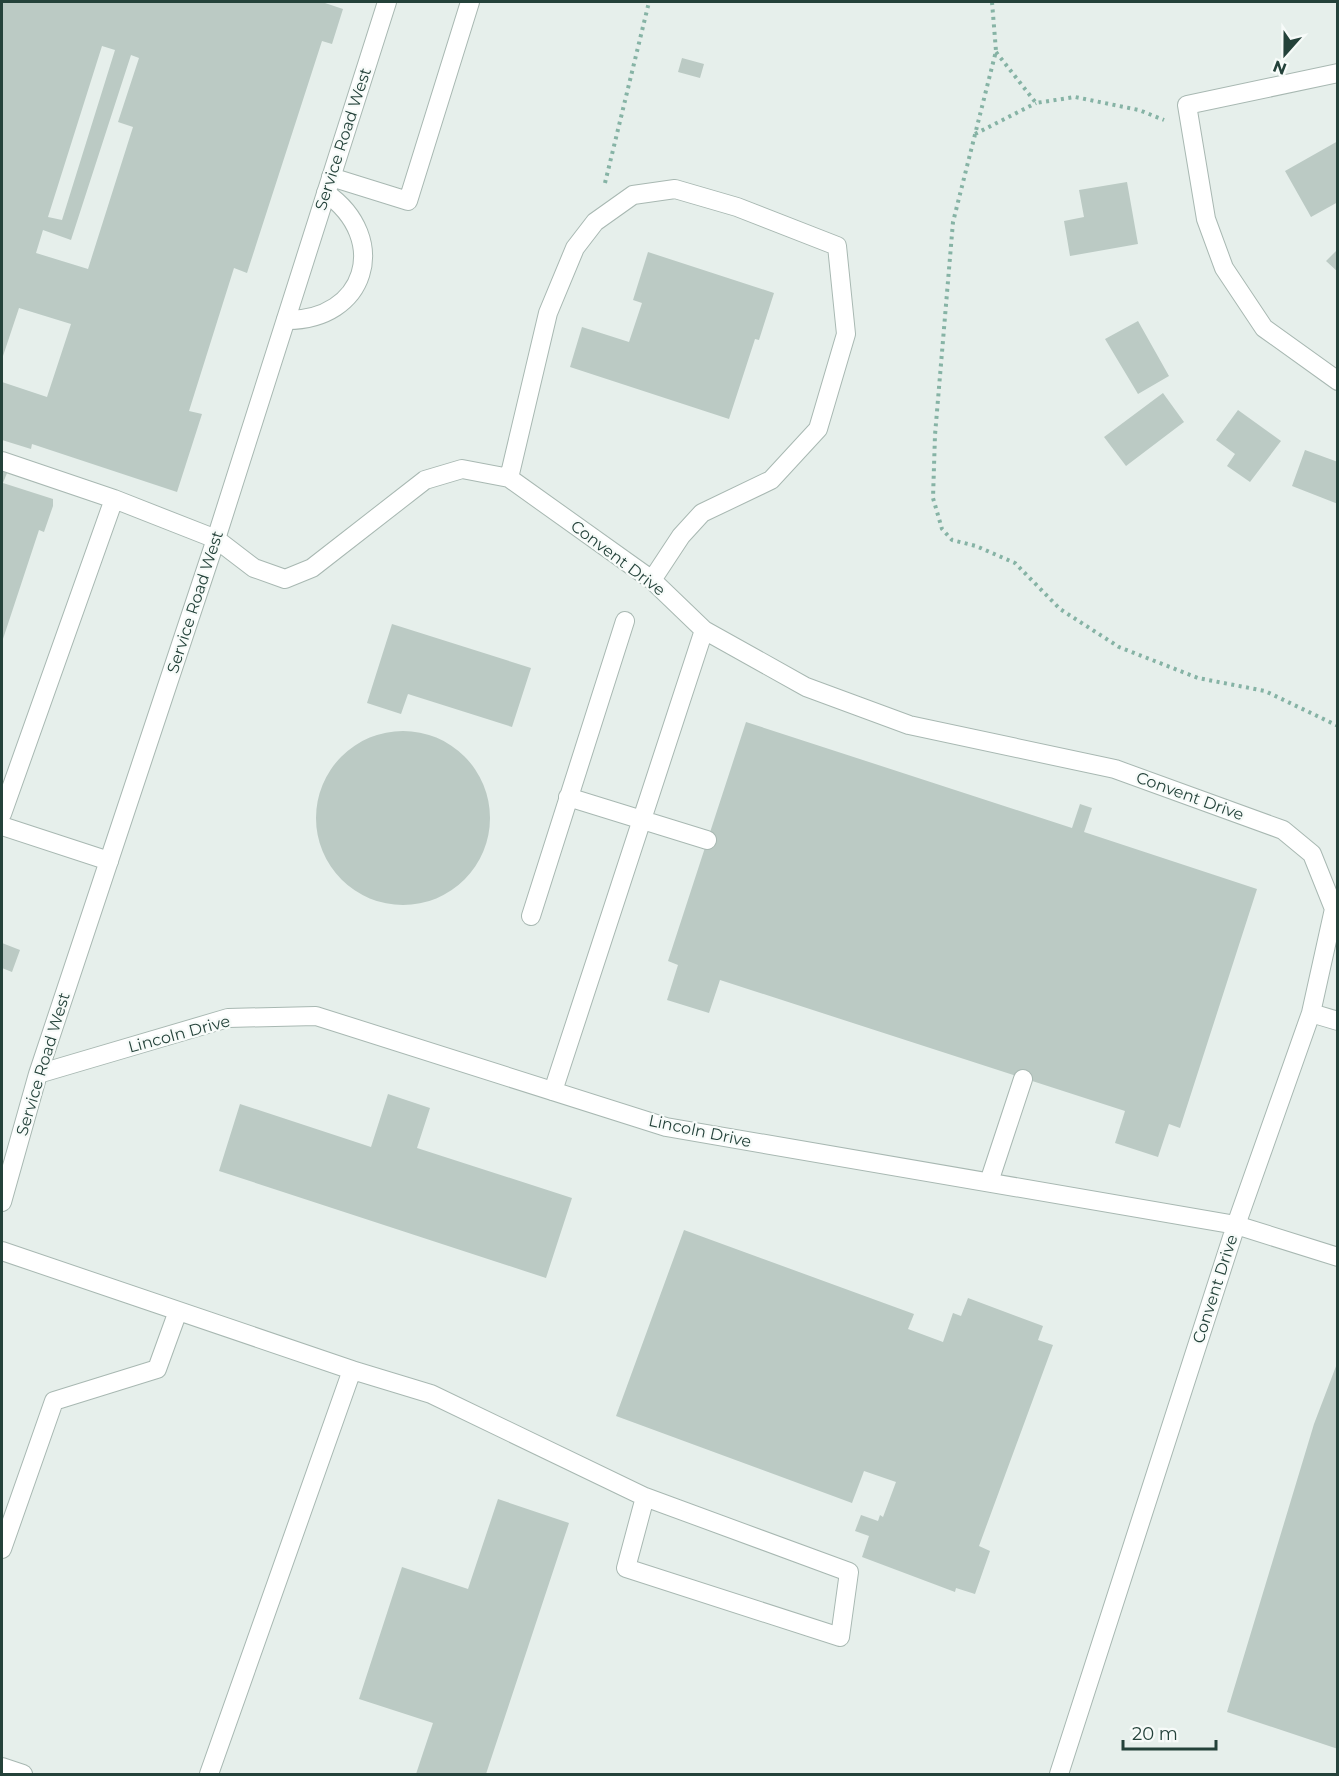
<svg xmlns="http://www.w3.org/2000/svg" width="1339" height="1776" viewBox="0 0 1339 1776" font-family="Montserrat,sans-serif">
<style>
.building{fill:#bbcac4;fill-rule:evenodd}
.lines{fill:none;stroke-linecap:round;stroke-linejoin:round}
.service-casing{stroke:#a8b8b2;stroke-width:20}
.minor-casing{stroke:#a8b8b2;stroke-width:20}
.path{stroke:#86b3a5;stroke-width:4;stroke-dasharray:3 4.5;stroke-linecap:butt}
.service{stroke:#fff;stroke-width:18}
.minor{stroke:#fff;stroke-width:18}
.labels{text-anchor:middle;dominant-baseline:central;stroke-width:4.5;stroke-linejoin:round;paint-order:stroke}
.street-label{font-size:16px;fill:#24423a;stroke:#f7fbf9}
</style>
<rect width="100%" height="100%" fill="#e6efeb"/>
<path class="building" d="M2 2H322L343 9 332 44 322 41 247 273 234 268 189 411 202 414 177 492 32 444 31 449 2 440V382L47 397 71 324 19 308 2 359ZM102 46 115 50 62 220 48 217ZM131 55 139 58 118 122 133 127 88 269 36 253 43 230 71 240Z
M682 58 704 64 700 78 678 72Z
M1338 141V202L1311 217 1285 171Z
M1127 182 1138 244 1070 256 1064 221 1084 217 1079 190Z
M1338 249V272L1326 261Z
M648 252 774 293 759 340 755 339 729 419 570 367 582 327 629 342 642 303 633 300Z
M1138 321 1169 376 1138 394 1105 339Z
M1163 393 1184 422 1126 466 1104 437Z
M1238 410 1281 441 1250 482 1227 466 1235 454 1216 440Z
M1305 450 1338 462V504L1292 486Z
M2 471 7 473 3 483 53 499V506L44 532 39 530 2 642Z
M392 624 531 668 512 727 408 694 401 714 367 703Z
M746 722 1072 828 1080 804 1092 808 1084 832 1257 889 1180 1128 1169 1124 1158 1157 1115 1143 1125 1111 720 980 709 1013 667 1000 678 965 668 961Z
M316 818a87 87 0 1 1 174 0a87 87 0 1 1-174 0Z
M2 943 20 950 12 972 2 968Z
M388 1094 430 1108 417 1148 572 1198 546 1278 219 1171 240 1104 371 1147Z
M684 1230 914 1314 908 1329 943 1342 953 1313 961 1316 968 1298 1043 1326 1038 1340 1053 1345 979 1546 990 1551 975 1594 956 1588 955 1592 862 1557 869 1536 855 1531 861 1515 878 1521 880 1515 883 1517 896 1482 864 1471 852 1503 616 1416Z
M1338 1361V1749L1227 1712 1314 1424Z
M498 1499 569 1523 486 1774H416L433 1723 359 1699 402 1567 468 1589Z"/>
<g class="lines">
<defs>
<path id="service" d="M331 177 408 201 470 2
M286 320C366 321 391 239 326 193
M2 461 114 499 216 539 254 568 285 579 312 568 425 480 462 469 509 478 652 580 704 630 806 687 909 725 1115 769 1283 830 1312 854 1334 909 1311 1013 1236 1225
M509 478 548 313 575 248 595 222 633 195 675 189 737 207 837 246 846 334 818 429 771 480 702 513 681 536 652 580
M568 797 707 840
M2 814 114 499
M2 826 109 861
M531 916 625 621
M1311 1013 1338 1021
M553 1091 704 630
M989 1182 1023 1079
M2 1251 352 1370 431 1394 645 1497 626 1568 840 1637 849 1572 645 1497
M2 1549 54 1401 157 1369 178 1311
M2 1767 23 1774
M209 1774 352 1370"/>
<path id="minor" d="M1338 73 1187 105 1206 219 1224 268 1264 328 1338 381
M38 1074 228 1018 316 1016 666 1127 1236 1225 1338 1257
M2 1202 38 1074 216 539 387 2
M1059 1774 1236 1225"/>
</defs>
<use href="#service" class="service-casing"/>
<use href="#minor" class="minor-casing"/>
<path class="path" d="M992 2 996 51 953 222 935 435 933 498 942 529 952 540 976 546 1015 563 1060 609 1119 647 1198 678 1265 691 1338 726
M996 52 1036 103 1075 97 1139 110 1164 120
M975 134 1036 103
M605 183 649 2"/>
<use href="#service" class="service"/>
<use href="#minor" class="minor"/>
</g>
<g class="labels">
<g class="street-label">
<text transform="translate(343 139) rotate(-72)">Service Road West</text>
<text transform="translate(618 558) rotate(37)">Convent Drive</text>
<text transform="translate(195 602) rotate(-72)">Service Road West</text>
<text transform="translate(1190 796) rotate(20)">Convent Drive</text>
<text transform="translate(179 1034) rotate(-15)">Lincoln Drive</text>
<text transform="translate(43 1064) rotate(-73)">Service Road West</text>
<text transform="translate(700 1131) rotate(12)">Lincoln Drive</text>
<text transform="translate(1215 1289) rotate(-72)">Convent Drive</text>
</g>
</g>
<rect width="1339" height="1776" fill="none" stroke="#24423a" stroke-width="6"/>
<g transform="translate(1285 54) rotate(201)" stroke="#f7fbf9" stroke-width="4.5" paint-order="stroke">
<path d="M0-4.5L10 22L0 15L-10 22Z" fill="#24423a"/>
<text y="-9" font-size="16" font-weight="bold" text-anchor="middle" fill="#24423a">N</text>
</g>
<path d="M1123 1740v9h93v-9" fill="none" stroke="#24423a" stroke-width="3"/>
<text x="1132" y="1740" font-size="18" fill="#24423a" stroke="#f7fbf9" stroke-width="4.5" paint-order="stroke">20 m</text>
</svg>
